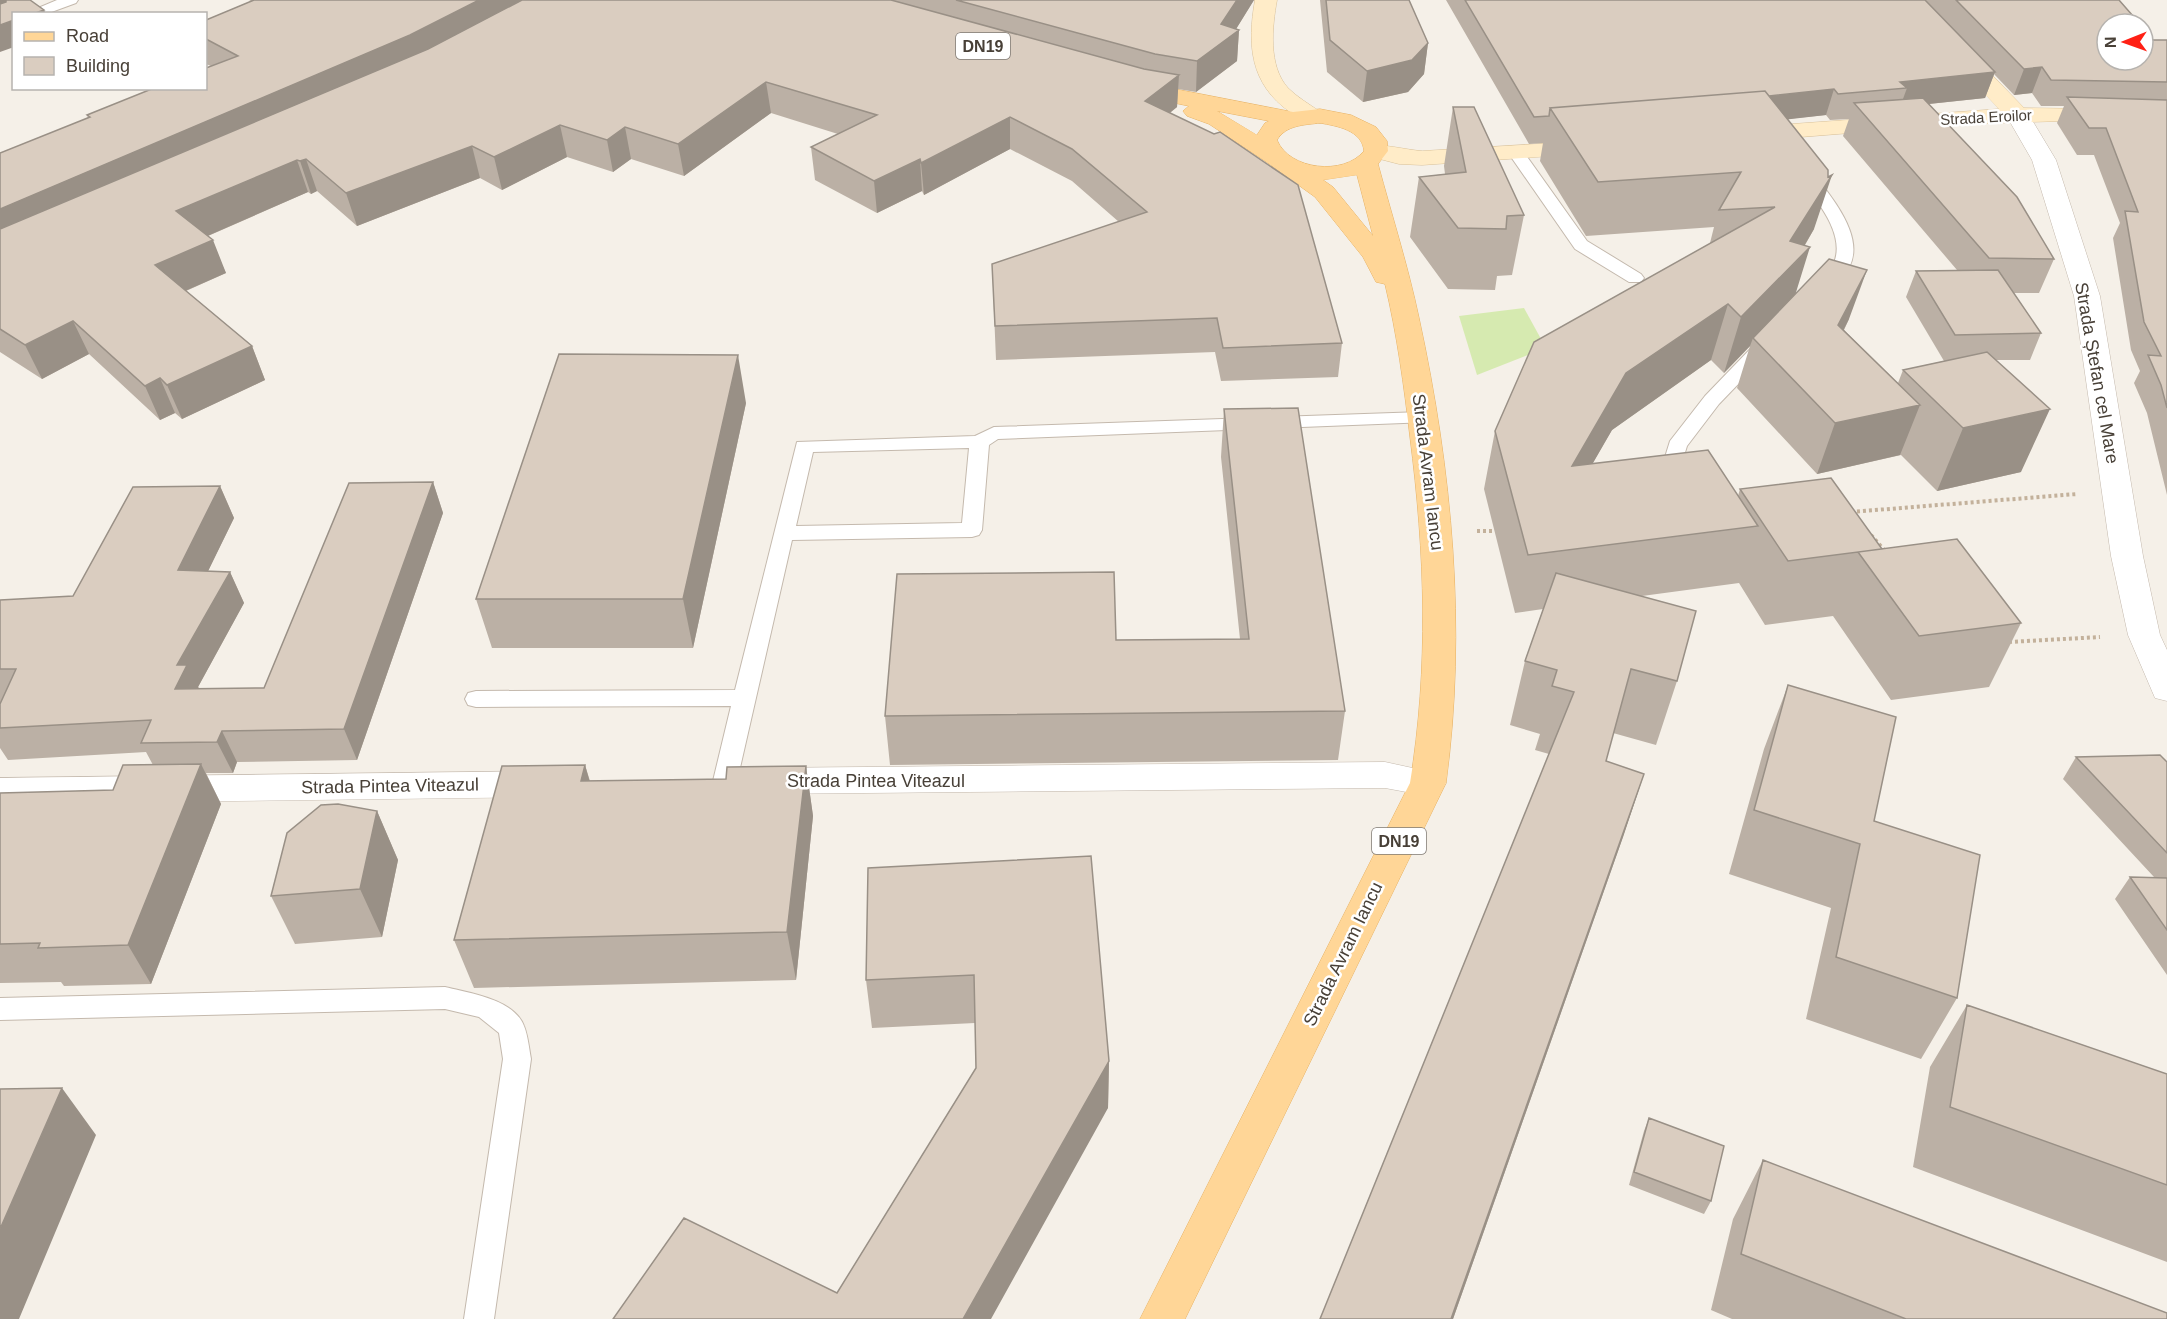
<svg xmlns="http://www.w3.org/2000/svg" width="2167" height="1319" viewBox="0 0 2167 1319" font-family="Helvetica,sans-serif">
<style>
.green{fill:#d6eab0}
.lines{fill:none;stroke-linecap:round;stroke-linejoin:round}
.lane-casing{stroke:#c4b9ad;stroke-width:2}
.street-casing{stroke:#c4b9ad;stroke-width:1}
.secondary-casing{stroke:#d9c199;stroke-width:1}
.primary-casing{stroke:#e7b264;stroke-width:1}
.path{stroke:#c3b19b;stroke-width:4;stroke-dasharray:3 3;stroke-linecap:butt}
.lane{fill:#fff;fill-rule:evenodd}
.street{fill:#fff;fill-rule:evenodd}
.secondary{fill:#ffecc8;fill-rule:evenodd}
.primary{fill:#ffd697;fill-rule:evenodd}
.wall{fill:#bbb0a5;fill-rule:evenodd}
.shaded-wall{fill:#999086}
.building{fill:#dacdc0;stroke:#999086;stroke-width:1.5}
.labels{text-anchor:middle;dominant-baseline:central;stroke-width:5;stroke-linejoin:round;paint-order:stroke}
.far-street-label{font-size:15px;fill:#484037;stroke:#fff}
.shield{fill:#fff;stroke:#7f7973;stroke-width:1.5}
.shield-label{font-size:16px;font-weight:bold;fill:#484037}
.street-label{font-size:18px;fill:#484037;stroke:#fff}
</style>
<rect width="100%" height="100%" fill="#f5f0e8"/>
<path class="green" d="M1524 308 1546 348 1477 375 1459 316Z"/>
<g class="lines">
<defs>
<path id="lane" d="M57 0H78L76 3 46 14H24Z
M1517 149 1523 151 1587 241 1641 274 1644 278 1641 282H1629L1575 249 1509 154Z
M1806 170 1812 171C1833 200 1875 246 1840 279 1832 287 1827 293 1816 290L1813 286C1818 278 1829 274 1833 265 1848 234 1814 198 1798 175Z
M1764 340 1771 342 1773 346 1771 350 1719 404 1687 446 1674 488 1667 490 1660 488 1657 483 1670 441 1705 396 1757 342Z
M1422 412 1429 414 1432 418 1429 422 998 439 989 445 982 530 979 535 972 537 792 540 737 781 733 787 725 790 717 787 713 781 731 706 476 707 468 705 465 699 468 693 476 691 735 690 797 442 975 436 994 427ZM969 448 962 523 796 526 813 452Z
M445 987C469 993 514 999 524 1026 528 1036 529 1048 531 1059L494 1319H464L503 1059 499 1033 479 1017 445 1009 0 1020V998Z"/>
<path id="street" d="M2018 108 2026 110 2056 160 2100 296 2143 556 2160 635 2167 650V701L2155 698 2128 635 2111 556 2074 296 2032 160 2006 115 2010 110Z
M1385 762 1440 774 1446 783 1440 792 1428 796 1385 788 764 794 752 790 746 781 752 772 764 768Z
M542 771 554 775 560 784 554 793 542 797 0 804V778Z"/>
<path id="secondary" d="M1255 0H1277C1272 27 1268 66 1288 88 1297 97 1309 104 1319 111L1323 116 1319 121C1307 124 1300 119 1290 112 1250 84 1247 45 1255 0Z
M1896 0H1919L2024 108 2167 110V124L2064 121 1963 124 1751 141 1743 139 1739 134 1743 129 1751 127 1999 109Z
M1586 141 1594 143 1598 148 1594 153 1422 165 1399 164 1368 156 1364 151 1368 146C1381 143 1406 150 1422 151Z"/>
<path id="primary" d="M1134 81 1293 112 1320 109 1351 115 1376 127 1387 141 1388 151 1378 164C1392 216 1408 266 1419 318 1452 470 1467 629 1446 783L1185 1319H1140L1410 783C1429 667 1425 553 1410 437 1404 386 1397 334 1385 284L1376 282 1363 257 1315 197 1265 161 1209 124 1187 116 1183 111 1189 106 1126 93 1123 88 1126 83ZM1217 111 1269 121 1265 123 1257 135ZM1320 123C1337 126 1362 130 1364 151 1344 176 1289 170 1277 140 1286 125 1304 125 1320 123ZM1357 175 1373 236 1333 187 1323 180Z"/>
</defs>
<use href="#lane" class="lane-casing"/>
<use href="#street" class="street-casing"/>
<use href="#secondary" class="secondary-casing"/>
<use href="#primary" class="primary-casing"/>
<path class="path" d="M1851 512 2077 494
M1477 531H1495
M1871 535 1886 552
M2009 642 2100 637"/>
<use href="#lane" class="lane"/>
<use href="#street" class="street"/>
<use href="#secondary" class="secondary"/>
<use href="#primary" class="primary"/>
</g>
<path class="wall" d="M249 0H1254L1236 29 1239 30 1237 61 1196 92 1178 89 1177 107 1170 113 1342 343 1338 377 1221 381 1215 352 996 360 992 264 1119 222 1072 181 1010 149 924 195 922 191 877 213 815 180 811 147 838 134 771 113 684 176 631 159 613 172 567 157 502 190 480 178 357 226 317 191 311 194 308 192 208 236 226 273 186 291 252 346 265 380 182 419 175 413 160 420 89 354 42 379 0 352V153L88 118 87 115 211 66 206 64V20L251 1Z
M1320 0H1409L1428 43 1424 74 1408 92 1363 102 1327 72Z
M1446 0H2119L2153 40H2167V495L2147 413 2134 383 2140 371 2131 350 2113 238 2120 223 2094 155H2077L2057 123 2064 106H2041L2032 93 2014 95 1994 74 1985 98 1929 104 2054 259 2039 293H2014L2041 333 2030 360H1996L2021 472 1937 491 1901 455 1817 474 1737 388 1750 346 1724 373 1711 360 1612 430 1592 464 1738 496 1740 489 1882 549 2021 623 1989 687 1891 700 1833 616 1765 625 1739 583 1642 596 1677 681 1656 745 1613 733 1606 761 1644 774 1623 837 1453 1319H1320L1549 754 1535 750 1540 734 1510 725 1525 661 1543 609 1515 613 1484 489 1495 431 1710 243 1714 227 1586 236 1540 161 1543 143 1529 144ZM1826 115 1830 120 1849 119 1843 136 1957 270 1916 271 1906 297 1944 361 1903 370 1898 383 1844 330 1849 319 1795 295 1805 245 1814 229 1787 119Z
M1453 107 1524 215 1512 275 1497 276 1495 290 1448 289 1410 237 1419 177 1445 174 1444 166Z
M746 403 693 648H492L476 599Z
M1224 409 1345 711 1338 760 890 765 885 716 1116 640 1240 639 1221 457Z
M433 482 443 513 357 760 237 762 233 773H206L221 804 151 984 64 986 61 982 0 983V793L113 790 153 765 146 752 8 760 0 748V704L1 702H0V600L73 596 220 486 234 518 208 571 230 572 244 603 198 687 199 688H264Z
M1788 685 1874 821 1957 998 1921 1059 1806 1019 1831 908 1729 874 1764 749Z
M2076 757 2167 762V975L2115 899 2130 877H2154L2063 779Z
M585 765 590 781 726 779 806 766 813 816 796 980 474 988 454 940Z
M377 811 398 860 382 937 295 944 271 896Z
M868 868 1109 1061 1108 1108 837 1293 976 1068 975 1023 872 1028 866 980Z
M1967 1005 2167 1074V1262L1913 1167 1930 1067Z
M1649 1118 1711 1201 1704 1214 1629 1185 1644 1131Z
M1763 1160 2167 1319H1732L1711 1310 1733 1219Z"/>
<path class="shaded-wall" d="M0 0H10L0 17Z
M479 0H546L0 249V209Z
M1237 0H1254L1233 34 1239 30 1237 61 1196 92 1197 61Z
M44 10 46 14H33Z
M14 20V47L0 52V25Z
M1428 43 1424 74 1408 92 1363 102 1367 71Z
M2042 67 2032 93 2014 95 2024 69Z
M1995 72 1985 98 1900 107 1907 88 1900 82Z
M1179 75 1177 107 1144 133 1145 101Z
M766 82 771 113 684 176 678 144Z
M1834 89 1826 115 1738 125 1743 99Z
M1010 117V149L924 195 921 163Z
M560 125 567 157 502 190 494 157Z
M625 127 631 159 613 172 607 140Z
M472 146 480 178 357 226 346 193Z
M306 159 317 191 311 194 300 161Z
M920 159 922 191 877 213 874 181Z
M297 160 308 192 189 244 176 211Z
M1832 175 1814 229 1793 265 1810 247 1793 302 1753 338 1750 346 1724 373 1741 317 1790 241Z
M213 240 226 273 169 298 155 265Z
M1867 270 1849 319 1821 375 1838 325Z
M1728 304 1711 360 1612 430 1558 524 1572 466 1626 373Z
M73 321 89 354 42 379 25 345Z
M252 346 265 380 182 419 167 385Z
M738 355 746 403 693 648 683 599Z
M160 378 175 413 160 420 145 386Z
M1920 405 1900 455 1817 474 1835 423Z
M2050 409 2021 472 1937 491 1963 428Z
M433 482 443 513 357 760 344 729Z
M220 486 234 518 193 602 178 570Z
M230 572 244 603 198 687 203 696 175 689 177 665Z
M222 731 237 762 233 773 217 742Z
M201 764 221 804 151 984 128 945Z
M585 765 599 814 581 781Z
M806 766 813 816 796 980 787 932Z
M1644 774 1623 837 1453 1319H1451Z
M377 811 398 860 382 937 360 889Z
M1109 1061 1108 1108 991 1319H963Z
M62 1088 96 1135 19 1319H0V1229Z"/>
<path class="building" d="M6 0H30L44 10 33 14H14V20L0 25V4L6 2Z
M254 0H479L410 35 0 209V153L90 117 87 115 154 88H206V68L238 56 206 39V20Z
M522 0H891L1144 69 1179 75 1145 101 1214 134 1220 132 1298 185 1342 343 1223 348 1217 318 995 326 992 264 1147 212 1072 149 1010 117 921 163 920 159 874 181 811 147 877 115 766 82 678 144 625 127 607 140 560 125 494 157 472 146 346 193 306 159 300 161 297 160 176 211 213 240 155 265 252 346 167 385 160 378 145 386 73 321 25 345 0 329V229L428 49Z
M956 0H1237L1221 24 1239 30 1197 61 1155 54Z
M1326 0H1409L1428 43 1412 60 1367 71 1330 40Z
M1465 0H1925L1995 72 1900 82 1907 88 1838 94 1834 89 1769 96 1765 91 1550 108 1549 116 1534 117Z
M1956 0H2119L2140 24H2107V60H2143V28L2153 40H2167V82L2051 80 2042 67 2024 69Z
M1765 91 1828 170V177L1832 175 1790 241 1810 247 1741 317 1728 304 1626 373 1572 466 1708 450 1758 526 1528 555 1495 431 1534 342 1775 207 1719 210 1741 172 1598 182 1550 108Z
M2067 97 2167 100V408L2161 385 2148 355 2161 356 2144 322 2125 211 2138 212 2106 128H2089Z
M1923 98 2017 197 2054 259 1989 258 1854 103Z
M1453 107H1474L1524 215 1507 216 1506 229 1458 228 1419 177 1466 172Z
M1829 259 1867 270 1838 325 1920 405 1835 423 1753 338Z
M1998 270 2041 333 1955 335 1916 271Z
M1987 352 2050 409 1963 428 1903 370Z
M559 354 738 355 683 599H476Z
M1298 408 1345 711 885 716 897 574 1114 572 1116 640 1249 639 1224 409Z
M1831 478 1882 549 1788 561 1740 489Z
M433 482 344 729 222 731 217 742 141 743 151 720 0 728V704L16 669H0V600L73 596 133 487 220 486 178 570 230 572 177 665H187L175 689 264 688 349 483Z
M1957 539 2021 623 1919 636 1858 552Z
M1556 573 1696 611 1677 681 1631 669 1606 761 1644 774 1451 1319H1320L1574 692 1552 686 1557 670 1525 661Z
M1788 685 1896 717 1874 821 1980 855 1957 998 1836 957 1860 844 1754 810Z
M2160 755 2167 762V853L2076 757Z
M201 764 128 945 38 948 40 943 0 944V793L113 790 123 765Z
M585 765 581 781 726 779 727 767 806 766 787 932 454 940 502 766Z
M338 804 377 811 360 889 271 896 287 833 321 805Z
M1091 856 1109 1061 963 1319H613L684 1218 837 1293 976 1068 974 975 866 980 868 868Z
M2130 877 2167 878V930Z
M1967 1005 2167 1074V1185L1950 1107Z
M62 1088 0 1229V1089Z
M1649 1118 1724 1146 1711 1201 1634 1172Z
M1763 1160 2167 1313V1319H1906L1741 1254Z"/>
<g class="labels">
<g class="far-street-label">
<text transform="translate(1986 117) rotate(-3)">Strada Eroilor</text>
</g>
<g class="shield">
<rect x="956" y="33" width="54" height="26" rx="4.5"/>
<rect x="1372" y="828" width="54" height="26" rx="4.5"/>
</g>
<g class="shield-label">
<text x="983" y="46">DN19</text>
<text x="1399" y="841">DN19</text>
</g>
<g class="street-label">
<text transform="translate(2097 373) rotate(80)">Strada Ștefan cel Mare</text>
<text transform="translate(1428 472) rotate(83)">Strada Avram Iancu</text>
<text x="876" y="781">Strada Pintea Viteazul</text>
<text transform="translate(390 786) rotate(-1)">Strada Pintea Viteazul</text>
<text transform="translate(1343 954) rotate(-64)">Strada Avram Iancu</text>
</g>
</g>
<rect x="12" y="12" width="195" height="78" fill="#ffffff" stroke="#b6b3af" stroke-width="1.5"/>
<rect x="24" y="32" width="30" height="9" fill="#ffd697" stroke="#b6b3af" stroke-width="1.5"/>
<text x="66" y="42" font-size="18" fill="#484037">Road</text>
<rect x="24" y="57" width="30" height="18" fill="#dacdc0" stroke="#b6b3af" stroke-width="1.5"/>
<text x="66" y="72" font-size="18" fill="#484037">Building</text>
<g transform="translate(2125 42) rotate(269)"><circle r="28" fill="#ffffff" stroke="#b6b3af" stroke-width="1.5"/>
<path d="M0-4.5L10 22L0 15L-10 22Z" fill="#ff2015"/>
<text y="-9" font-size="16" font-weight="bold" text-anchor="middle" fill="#484037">N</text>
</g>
</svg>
